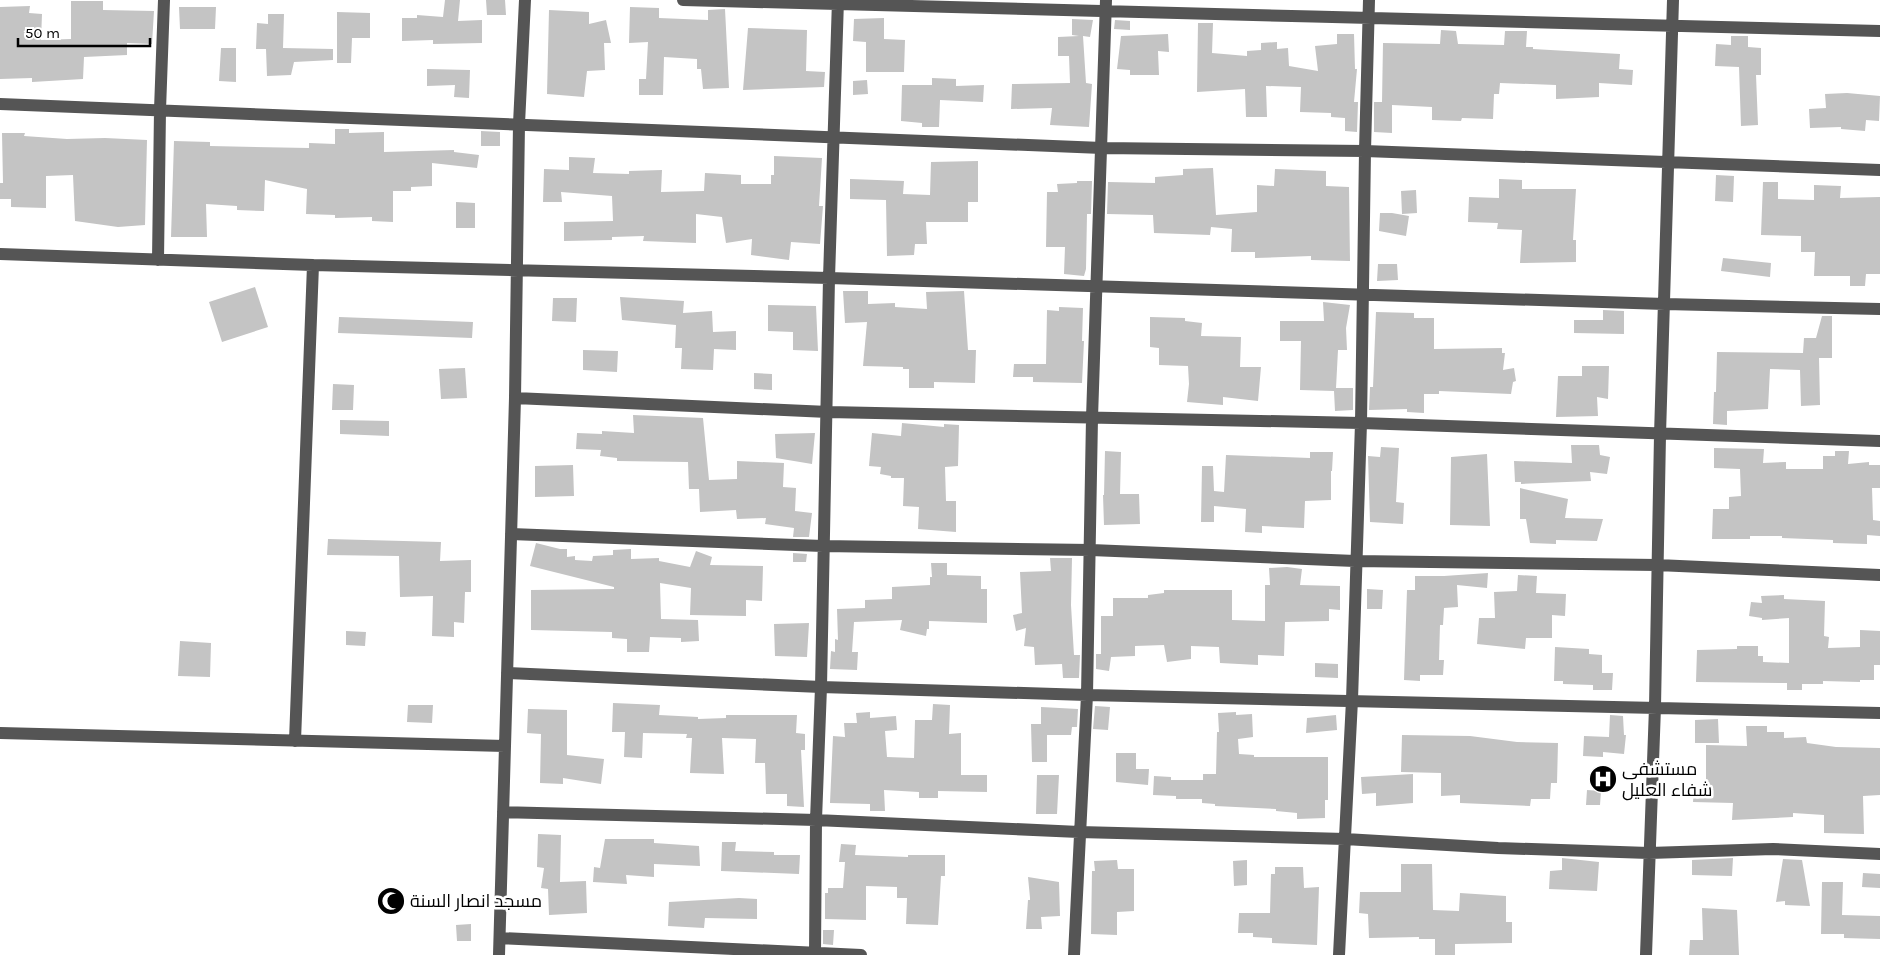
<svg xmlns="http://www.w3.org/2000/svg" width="1880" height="955" viewBox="0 0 1880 955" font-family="Karla,Cairo,sans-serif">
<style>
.building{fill:#c4c4c4}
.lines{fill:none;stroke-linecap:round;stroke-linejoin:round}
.minor{stroke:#555;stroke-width:12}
.labels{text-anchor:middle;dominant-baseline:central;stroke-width:5;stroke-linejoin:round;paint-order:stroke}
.poi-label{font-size:18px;fill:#000;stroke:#fff;text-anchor:start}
</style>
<rect width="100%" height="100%" fill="#fff"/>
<path class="building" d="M445 0H460L458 21 482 20V43L433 44V40L402 41V18H417V15L443 17Z
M486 0H505L506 15H487Z
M71 1H103V10L154 11 152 44 127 43V55L84 57 83 79 32 82V78L0 79V7L30 6 29 13 42 14 41 40 71 39Z
M179 7H216L215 29H180Z
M630 7 659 8V18L708 20V10L725 9 729 88 703 89 701 69H697V59L664 57 663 95H639V79H646L648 42 629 43Z
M549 10 589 12V24L606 20 611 43H604L605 70 587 71 584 97 547 94Z
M337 12 370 13V38H352L351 63H337Z
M268 14H284L283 48 333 49V60L294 62 291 75 267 76 266 49H256L257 23 268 24Z
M884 18V39L905 40 904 72H866V42L853 41 854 19Z
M1072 19 1093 20 1090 37 1083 36 1086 83 1092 84 1089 127 1050 125 1052 108 1011 109 1012 84 1070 83 1069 56H1058V37L1079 36 1072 35Z
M1115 20 1130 21V30L1114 29Z
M1198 23H1213L1212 53 1247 56V51L1261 50V43L1277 42V49L1288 48 1289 66 1318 71 1315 46 1337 44V34H1354L1355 69H1357L1354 102H1358L1357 132 1345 131V118L1331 117V113L1300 112 1301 87 1266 86 1267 117H1246L1245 89 1197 92Z
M748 28 807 30 806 71 825 72 824 87 743 90Z
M1441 30 1456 31 1458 44 1504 45 1505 31H1527L1526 47H1533V49L1620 54 1619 69 1633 70 1632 85 1599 83V97L1556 99V85L1500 83 1499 94H1494L1493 119 1462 118 1461 121 1432 120V107L1392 105V133L1374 132V102H1382L1383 43 1440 44Z
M1168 34 1169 52 1158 51 1159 75H1130V70L1117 69 1121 36Z
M1731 36H1748V47L1761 48V75H1756L1758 125 1741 126 1739 67 1715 66 1716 44 1731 45Z
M221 48H236V82L219 81Z
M427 69 470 70 469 98 454 97 455 85 427 86Z
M932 78 956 79V86L984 85 983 102 940 100 939 127H922V123L901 121 902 85H932Z
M867 80 868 94 853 95V81Z
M1847 93 1880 96 1879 121 1866 120 1865 131 1841 129V127L1810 128 1809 109 1826 108 1825 94Z
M335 129H349V133L384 132V152L454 150V152L479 155 477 168 432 163V186L411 187V191H393V222L372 221V217L335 218V215L306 214 307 189 265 180 264 211 237 210V206L206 204 207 237H171L174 141 210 142V146L309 148V143L335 144Z
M481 131 500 132V146H481Z
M2 133H25L24 136 67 139 105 138 147 140 145 225 118 227 75 221 73 175 46 176V208L11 207V199H0V183H3Z
M774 156 822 158 819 206H823L820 244 791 242 789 260 751 255 752 239 726 243 722 217 696 214V243L643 241 644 236 612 237V240L564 241V222L613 221 612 196 561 192 562 202H543L544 169 569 170V157L595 158 593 173 629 174V171L662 170 661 192 704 191 705 173 741 175V184H771V175H774Z
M978 161V202H968V222H926L927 244H915L914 255 887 256 886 200 850 199V179L904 181 903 194 930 195 931 162Z
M1213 168 1216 215 1257 212V185L1274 186 1275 169 1326 171V186L1349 187 1350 261 1311 260V256L1255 258V252H1231L1232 229 1211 227 1210 235 1154 233 1153 215 1107 214 1108 182 1155 183V177L1183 175V169Z
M1716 175 1734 176 1733 202 1715 201Z
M1499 179 1522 180V189H1576L1573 240H1576V262L1520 263 1522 230 1497 229 1498 223 1468 222 1469 197 1499 198Z
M1077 181H1092L1091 214H1087L1086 269 1084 276 1064 274 1065 247H1046L1047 192H1058L1057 184 1077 183Z
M1763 182H1778V199L1814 200V185L1841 186 1840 198 1880 197V274H1866L1865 286H1850V276H1814L1815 252H1801V236L1761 235Z
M1416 190 1417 213 1402 214 1401 191Z
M456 202 475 203V228H456Z
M1380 213H1392L1409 216 1406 236 1379 231Z
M1723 258 1771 263 1770 277 1721 271Z
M1378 264H1397L1398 280 1377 281Z
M255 287 268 327 222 342 209 302Z
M843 291H868V304L895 303V307L927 309 926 292 964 291 968 350H976L975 383 934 382V388H909V369H903V367L863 366 867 322 845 323Z
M620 297 684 301 683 313 712 311 713 332 736 331V350L714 349 713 370 681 369 682 348H675L676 325 622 320Z
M553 298H577L576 322 552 321Z
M1323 302 1350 305 1346 328 1347 350H1338L1336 388H1353V410L1335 411 1334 391 1300 390 1301 341H1280V321H1324Z
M768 305 816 306 818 351 793 350V332L768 331Z
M1059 307 1083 308 1082 341H1084L1082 383 1033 382V377H1013L1014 364H1046L1047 310 1059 311Z
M1603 310 1624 311V334L1574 333V320H1603Z
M1376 312 1414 313V318H1434V349L1502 348V353H1505L1503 370 1514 368 1516 381 1513 382 1511 394 1439 391V394H1424V413L1407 412V409L1369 410 1370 387H1373Z
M1822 316H1832V358H1819L1820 405 1801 406 1800 370 1770 369 1768 409 1727 411V425L1713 424 1714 392H1716L1717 352 1803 353 1804 338H1816Z
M339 317 473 322 472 338 338 333Z
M1150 317 1185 318V321L1202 323 1201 336 1241 337 1240 367H1261L1258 401 1223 397V405L1187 402 1189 384 1188 366 1159 365V348L1150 347Z
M583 350 618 351 617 372 583 370Z
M1582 366H1609L1608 399 1597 397 1598 416 1556 417 1558 376H1582Z
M465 368 467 398 441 399 439 369Z
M754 373 772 374V390L754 389Z
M333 384 354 385 353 410H332Z
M633 415 703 418 709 480 737 479V461L784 463 783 487 796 488 795 511 812 513 809 537H793L794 528 765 524 766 518 737 519 736 510 700 512 699 489H689L688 462 617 461V458L600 456 601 450 576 449 577 433 602 434V431L634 433Z
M340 420 389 421V436L340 434Z
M902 423 944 427V424L959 425 958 466 945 467 946 501H956V532L918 529 919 507 903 506 904 478H891V476L880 474 881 467 869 466 872 433 901 436Z
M815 433 812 464 776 458 775 434Z
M1571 445H1599L1600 455 1610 457 1607 474 1590 472 1591 481 1521 484V482H1515L1514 461 1572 463Z
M1381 447 1399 448 1396 502 1404 503 1403 524 1370 522 1368 456 1380 457Z
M1714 448 1764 449 1763 463 1786 462V469H1823V456H1835V451H1849L1848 464 1869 462V465H1880V488H1872L1873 520 1880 521V536L1867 535V544L1833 543V540L1782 538V536H1750V539H1712L1713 509H1729V497L1741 496 1740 469 1714 468Z
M1105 451 1121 452 1120 494H1139L1140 524 1104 525 1103 495H1104Z
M1310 452H1333L1332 471H1331V500L1305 501 1304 528 1262 526V533L1245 532 1246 509 1214 506V522H1201L1202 466H1213L1214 491 1224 492 1226 455 1310 458Z
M1487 454 1490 526 1450 525 1451 457Z
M573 465 574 496 535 497V466Z
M1520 488 1568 499 1565 518 1603 519 1597 541 1556 540V544L1530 543 1526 519H1520Z
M328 539 441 542 440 561 471 560V592H465L464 623 454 622V637L432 636 433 596 400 597 399 556 327 555Z
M536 543 560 549H567V557L575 556V560L592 561 593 556 613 555V550L631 549V559L659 558V561L690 567 696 551 712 557 710 565 763 566 762 601 746 600V616L690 615 691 588 660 583 661 619 698 620 699 641 681 642V638L650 637 649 652H627V639L612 638V632L531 630V590L614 589V587L530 566Z
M793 553 807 554 806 562H793Z
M1050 558H1072L1071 605 1074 655H1080L1079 678H1063L1062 664 1035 665 1034 647 1024 646 1026 628 1016 631 1013 615 1022 613 1020 572 1051 571Z
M931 563H947V575L981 576V589H987V623L929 621V629H927L926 636 900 630 902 620 854 622 852 652H858L857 670 830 669 831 651 835 652V639L838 640 837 609 865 608V600L892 599V587L930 585V577H932Z
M1287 567 1302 569 1300 585 1340 586V610L1329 609V621L1285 622 1284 656 1258 655V665L1220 663 1219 647 1191 646V659L1167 662 1164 645 1135 646V656L1111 657 1109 671 1096 669V654H1101V616H1113V598H1148V595L1164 593V590H1232V620L1265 621V585H1270L1269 568Z
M1488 573 1487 588 1457 585 1458 607 1444 608 1443 625H1440L1439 660H1444L1443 675H1420V681L1404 680 1407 590H1415V576H1444Z
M1518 575 1537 576 1536 593 1566 594 1565 616 1552 615V638H1526L1525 649 1477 644 1479 618H1495L1494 592 1517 591Z
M1367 589 1383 590 1382 609H1367Z
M1784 595V599L1825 601 1824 636 1829 637 1828 648 1860 647V630L1880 631V665H1874V680H1860V682L1823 681V684H1802V690H1787V683L1696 682 1697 650 1737 649V646H1758V656H1763V662L1789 663V618L1762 620V618L1749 616 1751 602 1762 603 1761 596Z
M809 623 807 657 775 656 774 624Z
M346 631 366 632 365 646 346 645Z
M180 641 211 643 210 677 178 676Z
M1555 647 1589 649V654L1602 655V673H1613L1612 690H1593V685L1563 684V681H1554Z
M1315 663 1338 664V678L1315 677Z
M613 703 660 705 659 715 698 717V719L726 718V715H797L796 733 805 734V750H801L804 807 787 806V794H766L765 763H755L756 739 722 738 724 774 690 773 692 738H686L687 734 643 733 642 758 624 757 625 732H612Z
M933 704 950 705 949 734 961 733V775H987V792L938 791V798H919V792L884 790 885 811H870V804L830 803 833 736 845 737 844 723H857L856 713 870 712V718L896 716 897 730 885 731 887 757 914 758 915 720H932Z
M408 705H433L432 723 407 722Z
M1095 706 1110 707 1108 730 1093 729Z
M1041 707 1078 709 1077 727H1072L1071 735H1047V762H1032L1031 724H1041Z
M528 709 567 710V755L604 759 601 784 563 778V784L540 783 541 734 527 733Z
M1236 712V715L1252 714 1253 737 1238 739 1239 754 1254 755V757H1328V800H1325V818L1297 819V813L1276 811V809L1215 806V804L1202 803V799H1176V796L1153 795 1154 776 1171 777V780H1203V774H1216L1217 732H1219L1218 713Z
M1336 715 1337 730 1306 733 1307 718Z
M1610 715 1623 716 1624 735H1626L1624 754 1603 752V757L1583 756 1584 736 1609 737Z
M1718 719 1719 743H1695V720Z
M1746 726H1767V732H1784V738L1806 737 1807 743 1836 747 1880 748V795L1863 796 1864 834 1824 833V815L1793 813V817L1732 820 1733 803 1693 802 1694 788H1706V745L1747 746Z
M1402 735 1470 736 1517 742 1558 743 1557 783H1551L1550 799H1531L1530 806 1460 803V795L1441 796V773L1401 772Z
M1116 753H1136V769H1149L1148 785 1116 782Z
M1413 774V803L1376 806V793L1362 794 1361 777Z
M1037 775H1059L1057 814H1036Z
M1587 790 1601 791 1600 805H1586Z
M538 834 561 835 560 882 586 881 587 913 549 915 548 889 541 888 544 868 537 867Z
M605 839H654V843L699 846 700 866 654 864V877L626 875 627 884 593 882 594 867 600 868Z
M722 842H736L735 851 774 852V855H800L799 874 721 871Z
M841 844 856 845 855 855 908 857V855H945V876H941L938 925 906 924 907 898H897V887L866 886V920L825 919V893H828V888H843L845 862H839Z
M1562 858 1599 862 1597 891 1549 889 1550 871 1562 870Z
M1733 858 1732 876 1692 875V860Z
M1783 859 1802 860 1810 906 1785 905V901L1776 902Z
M1117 860 1118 869H1134V911L1117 912V935L1091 934 1092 871H1095L1094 861Z
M1247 860V885L1234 886 1233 861Z
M1401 864H1432L1433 910 1459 911 1460 893 1506 896V922H1512V943L1455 944V955H1435V939H1419V937L1369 938 1368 914 1359 913 1360 892H1401Z
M1275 867H1303L1304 888 1319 887 1317 945 1272 943V938L1253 937V933H1238L1239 913H1270L1271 874H1275Z
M1863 873 1880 874V888L1862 887Z
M1028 877 1059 882 1060 916 1041 917 1042 929H1026L1028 900H1030V898Z
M1822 882H1843L1842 915 1880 916V939L1844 938V934H1821Z
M739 898 757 899V919L705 918 704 928 668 926 669 902Z
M1702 908 1737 910 1739 955H1689L1690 940H1703Z
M471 924V941H457L456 925Z
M823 930H834L833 945 823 944Z"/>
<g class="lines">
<path class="minor" d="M683 0C1082 14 1481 18 1880 31
M0 104 1102 148 1365 151 1880 170
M0 254 313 265 829 278 1665 304 1880 309
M158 260 160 110 164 0
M515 398 828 412 1361 423 1880 441
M511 534 823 546 1091 550 1355 561 1657 565 1880 575
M507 673 821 687 1087 695 1880 713
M0 733 505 746
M295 741 313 265
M503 812 816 820 1079 832 1345 839 1498 848 1649 853 1773 849 1880 854
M500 938 861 955
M499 955 515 398 519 124 525 0
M815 955 816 820 821 687 829 278 838 0
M1074 955 1087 695 1092 418 1106 0
M1339 955 1352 700 1361 423 1365 151 1369 0
M1646 955 1655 707 1660 435 1673 0"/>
</g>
<defs>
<symbol id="hospital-disc" viewBox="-11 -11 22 22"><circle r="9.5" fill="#000" stroke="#fff"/><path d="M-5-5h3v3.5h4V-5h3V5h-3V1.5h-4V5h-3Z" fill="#fff"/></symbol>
<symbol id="mosque-disc" viewBox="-11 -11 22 22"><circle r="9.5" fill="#000" stroke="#fff"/><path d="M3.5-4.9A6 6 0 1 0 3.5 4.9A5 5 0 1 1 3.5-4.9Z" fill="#fff"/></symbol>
</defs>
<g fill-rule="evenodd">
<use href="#hospital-disc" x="1587" y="763" width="32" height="32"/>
<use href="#mosque-disc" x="375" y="885" width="32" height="32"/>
</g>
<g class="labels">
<g class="poi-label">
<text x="1622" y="769">مستشفى<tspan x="1622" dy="21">شفاء العليل</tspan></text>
<text x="410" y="901">مسجد انصار السنة</text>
</g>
</g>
<path d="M18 38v8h132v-8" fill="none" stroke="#000000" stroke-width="2.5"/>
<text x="25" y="38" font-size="15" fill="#000000" stroke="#ffffff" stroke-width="4" paint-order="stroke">50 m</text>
</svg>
